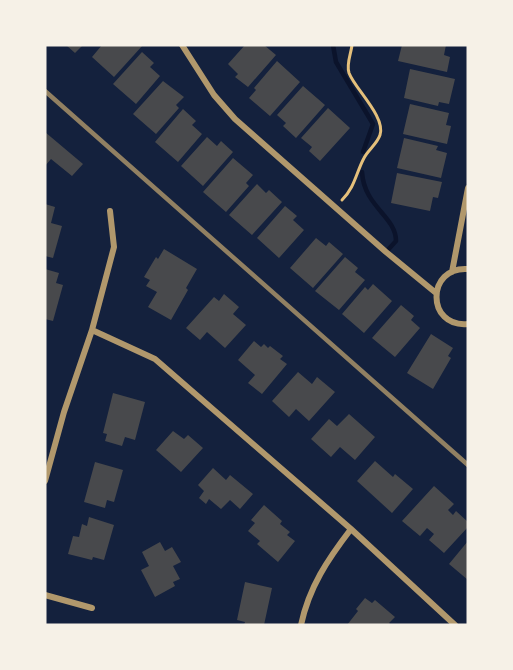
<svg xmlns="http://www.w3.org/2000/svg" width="513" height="670" viewBox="0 0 513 670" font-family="Signika,sans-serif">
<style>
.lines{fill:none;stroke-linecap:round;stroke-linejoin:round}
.stream{stroke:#0b132b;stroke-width:4.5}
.building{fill:#48494c}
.path{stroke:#e5c07b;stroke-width:3}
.minor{stroke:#b1986c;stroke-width:6}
.rail{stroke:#918062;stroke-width:4.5}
</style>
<rect width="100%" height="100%" fill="#14213d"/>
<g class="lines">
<path class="stream" d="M333 45 336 62 373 124 363 152
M362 172C364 207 396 216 396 241L386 252"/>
</g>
<path class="building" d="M66 45H83L75 53Z
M102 45H143L114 77 92 57Z
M245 45H264L276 55 248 87 235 77 238 74 228 64Z
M402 45H446L444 55 450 57 447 72 398 61Z
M142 52 154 63 150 67 160 76 136 104 113 84Z
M277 61 300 82 270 116 249 98 256 90 254 88Z
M410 69 455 79 449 104 439 102 438 106 404 98Z
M163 81 184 97 176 105 179 108 156 134 133 114Z
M303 86 325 105 296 138 283 126 286 123 277 115Z
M410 104 449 113 446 125 451 126 447 144 403 134Z
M328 108 350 128 320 161 309 151 312 147 301 138Z
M183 109 196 121 192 125 202 134 178 162 155 142Z
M45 132 83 164 72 176 51 159 45 166Z
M207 137 217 146 221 141 233 152 203 186 181 166Z
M404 138 438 146 436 150 447 153 441 178 397 168Z
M233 158 253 175 246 183 249 186 226 212 203 192Z
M397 173 442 182 438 198 433 197 430 211 391 203Z
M257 184 266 193 269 190 282 202 252 235 229 215Z
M45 204 55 207 51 223 62 226 53 258 45 256Z
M285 206 297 216 293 220 304 230 279 258 257 238Z
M316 238 326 246 329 242 343 254 313 288 290 268Z
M164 249 197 269 186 288 188 290 171 320 148 307 157 292 146 286 150 280 144 277 156 257 158 259Z
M345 257 358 268 355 272 365 280 339 310 315 291Z
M45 269 59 273 56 283 63 285 53 321 45 319Z
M373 284 392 301 364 333 342 314 365 287 368 290Z
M224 294 239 307 233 314 246 325 225 348 207 332 200 340 186 328 214 297 219 301Z
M401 305 414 316 411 320 420 328 395 357 372 338Z
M431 334 453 348 448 356 451 358 433 389 407 373Z
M254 341 261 347 264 344 268 348 270 346 283 356 280 359 287 364 262 394 248 383 255 375 238 360Z
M298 372 312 384 317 377 335 392 309 421 296 409 289 417 272 401Z
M113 393 145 402 135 440 125 437 122 446 105 441 107 434 103 433Z
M349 414 375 437 355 460 340 447 331 457 311 439 329 419 337 426Z
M173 431 184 439 188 435 203 448 181 472 156 450Z
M375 461 393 477 395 474 413 489 392 513 357 481Z
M95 462 123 470 114 502 107 500 105 508 84 502Z
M213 468 226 480 230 475 253 494 240 509 230 500 221 509 209 499 206 504 199 498 204 491 198 485Z
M434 486 454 504 448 510 453 515 456 511 468 522V527L444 553 429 540 434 534 427 528 420 536 402 521Z
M264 505 282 521 280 524 290 532 287 535 295 541 278 562 257 544 260 541 248 531 255 523 251 520Z
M89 517 114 525 104 560 93 557 92 560 68 554 73 536 79 537 82 524 87 526Z
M468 541V580L449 564Z
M160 542 165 551 172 547 181 562 173 566 180 579 173 582 175 586 155 597 141 570 149 566 142 552Z
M245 582 272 588 264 625H244L245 622 237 620Z
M365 598 372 603 375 600 395 617 389 623 391 625H347L358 611 356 609Z"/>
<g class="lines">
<path class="path" d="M342 200C355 187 356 173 364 158 368 150 377 144 380 135 386 117 355 89 349 73 346 64 351 54 352 45"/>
<path class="minor" d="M182 45 214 95 235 119 386 252 436 293
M468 269C426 266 426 328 468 324
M452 272 468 188
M92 330 155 359 351 529 455 625
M45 481 64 412 92 330 114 247 110 211
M45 595 92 608
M301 625C309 587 328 559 351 529"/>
<path class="rail" d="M45 91 468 465"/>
</g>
<rect width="513" height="670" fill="none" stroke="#f6f1e7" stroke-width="93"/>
</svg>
